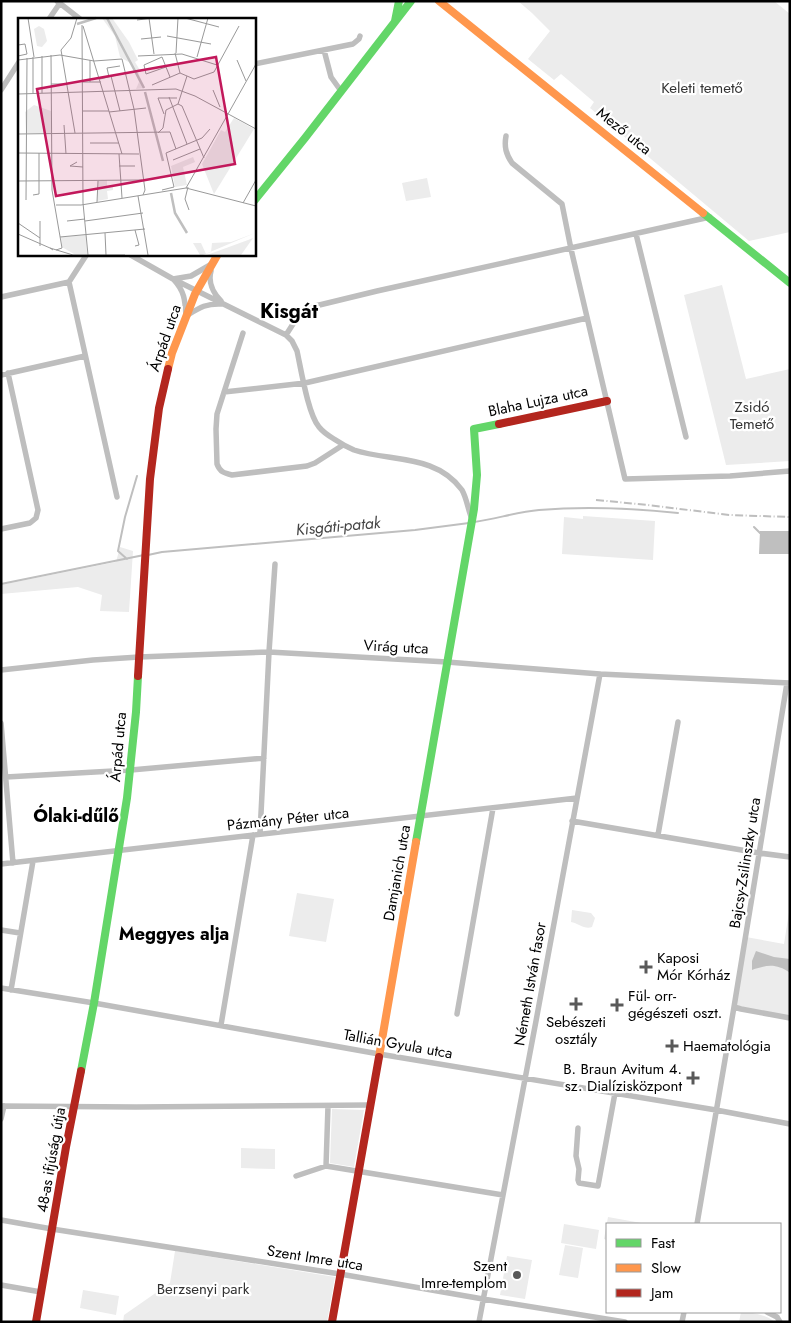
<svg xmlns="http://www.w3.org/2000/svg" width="791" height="1323" viewBox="0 0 791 1323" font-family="Jost,sans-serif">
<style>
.green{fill:#ececec}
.water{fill:#bfbfbf}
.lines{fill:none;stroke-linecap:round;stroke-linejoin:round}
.stream{stroke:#bfbfbf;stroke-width:2}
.street{stroke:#bebebe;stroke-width:5.5}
.fast{stroke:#63d668;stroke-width:8}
.slow{stroke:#ff974d;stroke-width:8}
.jam{stroke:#b3261e;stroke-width:8}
.rail{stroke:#bebebe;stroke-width:2;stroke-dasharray:8 2.5 1 2.5;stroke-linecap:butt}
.poi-dot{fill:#595959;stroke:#fff;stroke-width:2}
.labels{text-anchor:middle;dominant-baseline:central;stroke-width:4.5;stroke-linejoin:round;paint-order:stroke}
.park-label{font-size:15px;fill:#333;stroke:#fff}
.street-label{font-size:15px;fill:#000;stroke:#fff}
.poi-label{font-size:15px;fill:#000;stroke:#fff;text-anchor:start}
.water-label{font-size:16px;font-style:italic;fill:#444;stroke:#fff}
.quarter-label{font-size:18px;font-weight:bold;fill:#000;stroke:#fff}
.district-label{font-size:20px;font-weight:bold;fill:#000;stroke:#fff}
.inset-river{fill:none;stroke:#bfbfbf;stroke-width:2.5}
.inset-road{fill:none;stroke:#999;stroke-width:1}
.view{fill:#c2185b;fill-opacity:0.15;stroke:#c2185b;stroke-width:2.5}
.inset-edge{fill:none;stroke:#000;stroke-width:2.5}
</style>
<rect width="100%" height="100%" fill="#fff"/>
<path class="green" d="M518 1H774L790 14V232L749 241 590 108 594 102 561 74 554 80 528 59 550 31 532 13Z
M427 178 431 197 406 201 402 183Z
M722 285 746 379 790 369V461L726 465 684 295Z
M583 516 655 521 653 560 562 554 564 517 583 519Z
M120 547 133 551 129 612 100 611 102 595 78 587 1 594V585L116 562Z
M297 893 334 899 326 942 289 936Z
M790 906V1016L734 1007 746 937 784 944Z
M572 910 591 913 595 918 592 927C585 930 578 923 571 922Z
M332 1109 364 1110 354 1167 330 1163Z
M241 1148 275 1149V1169L241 1168Z
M608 1217 647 1224H607V1240L604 1239Z
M564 1224 599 1230 596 1249 561 1243Z
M565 1245 583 1248 578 1278 559 1275Z
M175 1251 335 1277 327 1322H123L124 1315 170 1283Z
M507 1256 532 1260 525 1299 500 1295Z
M83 1290 119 1296 116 1315 80 1308Z
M741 1312C752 1312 766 1315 775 1322H739Z"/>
<path class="water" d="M760 531H790V554H759Z
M756 951 774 957 790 959V973C776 963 767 965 752 970V961Z"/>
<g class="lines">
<path class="stream" d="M474 522C496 519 517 512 539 510 585 506 631 508 678 513
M754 527 760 533
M148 555 162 552 415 530 469 523
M127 559 118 551 125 517 137 476
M1 584 144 555"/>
<path class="street" d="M57 1 80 19
M49 19 60 3
M324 50 331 77 341 91
M254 64 353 44 359 39 360 36
M1 90 19 62
M506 136C504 147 506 154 512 163L562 204 571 249 625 479 730 476 790 471
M636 234 686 437
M87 254 69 282 117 497
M129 254 173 279 286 335 292 341 297 351C301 369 308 414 319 427 323 432 329 436 334 439 340 443 347 447 354 450 391 462 436 454 462 490 467 499 468 510 472 519
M211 271C208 282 213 293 221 301
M173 279 191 276 210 265
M174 280C185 292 185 301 186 316 199 308 206 303 222 304
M1 297 69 282
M243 333 217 414 216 429 217 464C220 472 224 473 232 475L307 466 315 463 343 445
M286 335 300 313 307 308 377 291 710 217
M1 375 85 356
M224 392 305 383 587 318
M1 529 30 523 36 518 38 510 8 373
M1 670 93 660 139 657 269 652 447 662 600 674 790 683
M1 723 13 863
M6 777 131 770 264 758
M572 821 759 853 790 857
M260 834 269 652 275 564
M658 835 678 722
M1 864 577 798
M1 930 20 933
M1 988 94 1003 379 1054 716 1110 790 1124
M11 990 33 861
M734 1007 741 1009 790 1018
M457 1014 493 808
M221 1025 253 835
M1 1106 136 1107 369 1105
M1 1119 4 1106
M578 1128 576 1156 579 1169 578 1180 579 1183 598 1186 615 1093
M326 1166 328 1106
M296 1176 326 1166 503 1195
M1 1220 52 1229 340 1274 483 1299 625 1322
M697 1224 734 1007 787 683
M1 1285 41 1292
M767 1312 777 1317 780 1322
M479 1322 536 1021 600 674
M682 1322 684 1312"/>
<path class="fast" d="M395 21 399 1
M254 201 305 138 411 1
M703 213 790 283
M416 842 474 509 477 475 474 429 499 424
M81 1071 94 1003 127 798 136 712 138 676"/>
<path class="slow" d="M439 1 703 213
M168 369 172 353 195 294 218 254
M379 1057 416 842"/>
<path class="jam" d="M499 424 607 401
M138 676 150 479 159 408 168 369
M36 1322 66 1147 81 1071
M332 1322 379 1057"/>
<path class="rail" d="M596 500 648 505 729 515 790 517"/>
</g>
<g class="poi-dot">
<path d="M643.5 959.5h5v5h5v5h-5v5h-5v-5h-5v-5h5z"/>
<path d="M573.5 996.5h5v5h5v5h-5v5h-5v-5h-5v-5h5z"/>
<path d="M614.5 997.5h5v5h5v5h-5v5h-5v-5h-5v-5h5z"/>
<path d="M669.5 1038.5h5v5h5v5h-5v5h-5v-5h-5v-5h5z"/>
<path d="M690.5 1070.5h5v5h5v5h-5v5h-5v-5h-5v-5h5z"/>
<circle cx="517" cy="1275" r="5"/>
</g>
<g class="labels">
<g class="park-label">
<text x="702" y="88">Keleti temető</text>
<text x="752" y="407">Zsidó<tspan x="752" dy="17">Temető</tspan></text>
<text x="203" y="1289">Berzsenyi park</text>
</g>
<g class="street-label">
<text transform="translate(624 131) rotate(39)">Mező utca</text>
<text transform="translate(165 338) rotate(-71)">Árpád utca</text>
<text transform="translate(538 401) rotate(-12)">Blaha Lujza utca</text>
<text transform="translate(396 647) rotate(3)">Virág utca</text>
<text transform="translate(118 747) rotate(-85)">Árpád utca</text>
<text transform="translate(288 819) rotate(-6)">Pázmány Péter utca</text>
<text transform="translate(745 863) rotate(-81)">Bajcsy-Zsilinszky utca</text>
<text transform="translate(397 873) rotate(-80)">Damjanich utca</text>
<text transform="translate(530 984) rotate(-80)">Németh István fasor</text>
<text transform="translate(398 1044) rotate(10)">Tallián Gyula utca</text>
<text transform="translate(51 1160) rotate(-80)">48-as ifjúság útja</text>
<text transform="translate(315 1258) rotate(9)">Szent Imre utca</text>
</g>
<g class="poi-label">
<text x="657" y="958">Kaposi<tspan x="657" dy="17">Mór Kórház</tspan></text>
<text x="628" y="996">Fül- orr-<tspan x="628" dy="17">gégészeti oszt.</tspan></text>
<text x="576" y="1022" text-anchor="middle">Sebészeti<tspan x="576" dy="17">osztály</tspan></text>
<text x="683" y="1046">Haematológia</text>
<text x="682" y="1069" text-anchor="end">B. Braun Avitum 4.<tspan x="682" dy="17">sz. Dialízisközpont</tspan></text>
<text x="507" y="1266" text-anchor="end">Szent<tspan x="507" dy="17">Imre-templom</tspan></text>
</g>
<g class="water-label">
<text transform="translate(338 526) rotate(-5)">Kisgáti-patak</text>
</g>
<g class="quarter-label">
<text x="76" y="816">Ólaki-dűlő</text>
<text x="174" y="934">Meggyes alja</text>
</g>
<g class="district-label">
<text x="289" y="311">Kisgát</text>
</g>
</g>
<g transform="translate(18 18)">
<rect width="238" height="238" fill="#fff"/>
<path d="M84 0H94L111 24 120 42 117 44 123 54 119 52 127 70 118 71 121 64 114 46 102 39 97 18ZM21 8 26 11 29 23 24 29 19 28 16 11ZM16 87 33 93V115H8L7 94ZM216 100 236 111 196 176 184 146 203 112 207 114ZM175 139 177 144 165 149 169 167 157 169 153 148ZM89 162V168H95V172L89 173 90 181 79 183 80 163ZM237 215 185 237H182L175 225H183L188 236 193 234 194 225 213 224ZM68 217 69 236H56L44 229 43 219ZM235 220 223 237H189L230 222Z" fill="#ececec"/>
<path class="inset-river" d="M89 0 126 70M59 6 78 0M127 74 145 143M153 175 157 195 169 215"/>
<path class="inset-road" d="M10 0 16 39M131 0 136 36M167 0 201 9M119 2 135 0M64 7 65 185 70 237M65 8 104 136M149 18 193 26M123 21 143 19M0 27 7 26 9 36 0 38M157 35 162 55M158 35 160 0M33 37 34 172 44 230 38 232M24 38V75M120 38 164 36 199 47M15 39V75M144 39 126 47 128 56 148 49M144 39 152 59M179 39 190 0M0 42 42 37 76 43 104 41 116 91 127 172 125 177M72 42V64M219 42 228 63M93 58 102 93M91 59 89 50 102 48M82 61 107 55M64 64H83M33 66H49M134 67 162 55 176 61 196 54 221 8M195 72 202 89M0 76 158 71 177 78 238 111M151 79 169 126M160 86 164 88 186 140M65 93H91M91 94 128 90M146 96 140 80H159M210 96 238 46M46 107 48 136M57 115 43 32 53 20 59 0M140 115 145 110 148 92 160 86 169 58M0 116 152 114 158 131M72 125H101M0 135 121 136M101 136 104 180M155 142 182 131M59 144 52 148 65 149M101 148H117M0 163 124 162M170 169 167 181 171 192M168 170 210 96M144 172 156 169 148 135 184 120 192 111M15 177 21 176V135M120 178 130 237M8 182 9 40M79 184 80 163M225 185 238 162M38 187H63L168 170 238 188M22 203V228M49 203 67 201M67 203 125 195M0 205 22 220M117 212 121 227 117 228M87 215 88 237M0 216 32 230M42 219 127 211M35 232 32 230 55 237H107"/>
<path class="view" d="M198 39 217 146 38 178 19 71Z"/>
<rect width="238" height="238" class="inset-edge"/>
</g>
<rect width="791" height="1323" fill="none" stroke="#000000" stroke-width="5"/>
<rect x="606" y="1223" width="175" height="90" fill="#ffffff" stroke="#999999"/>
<rect x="616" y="1239" width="25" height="8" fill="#63d668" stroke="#999999"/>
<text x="651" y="1248" font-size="15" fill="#000000">Fast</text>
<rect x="616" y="1264" width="25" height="8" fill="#ff974d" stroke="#999999"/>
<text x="651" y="1273" font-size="15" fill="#000000">Slow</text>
<rect x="616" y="1289" width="25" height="8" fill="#b3261e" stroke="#999999"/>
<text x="651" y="1298" font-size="15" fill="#000000">Jam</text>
</svg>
